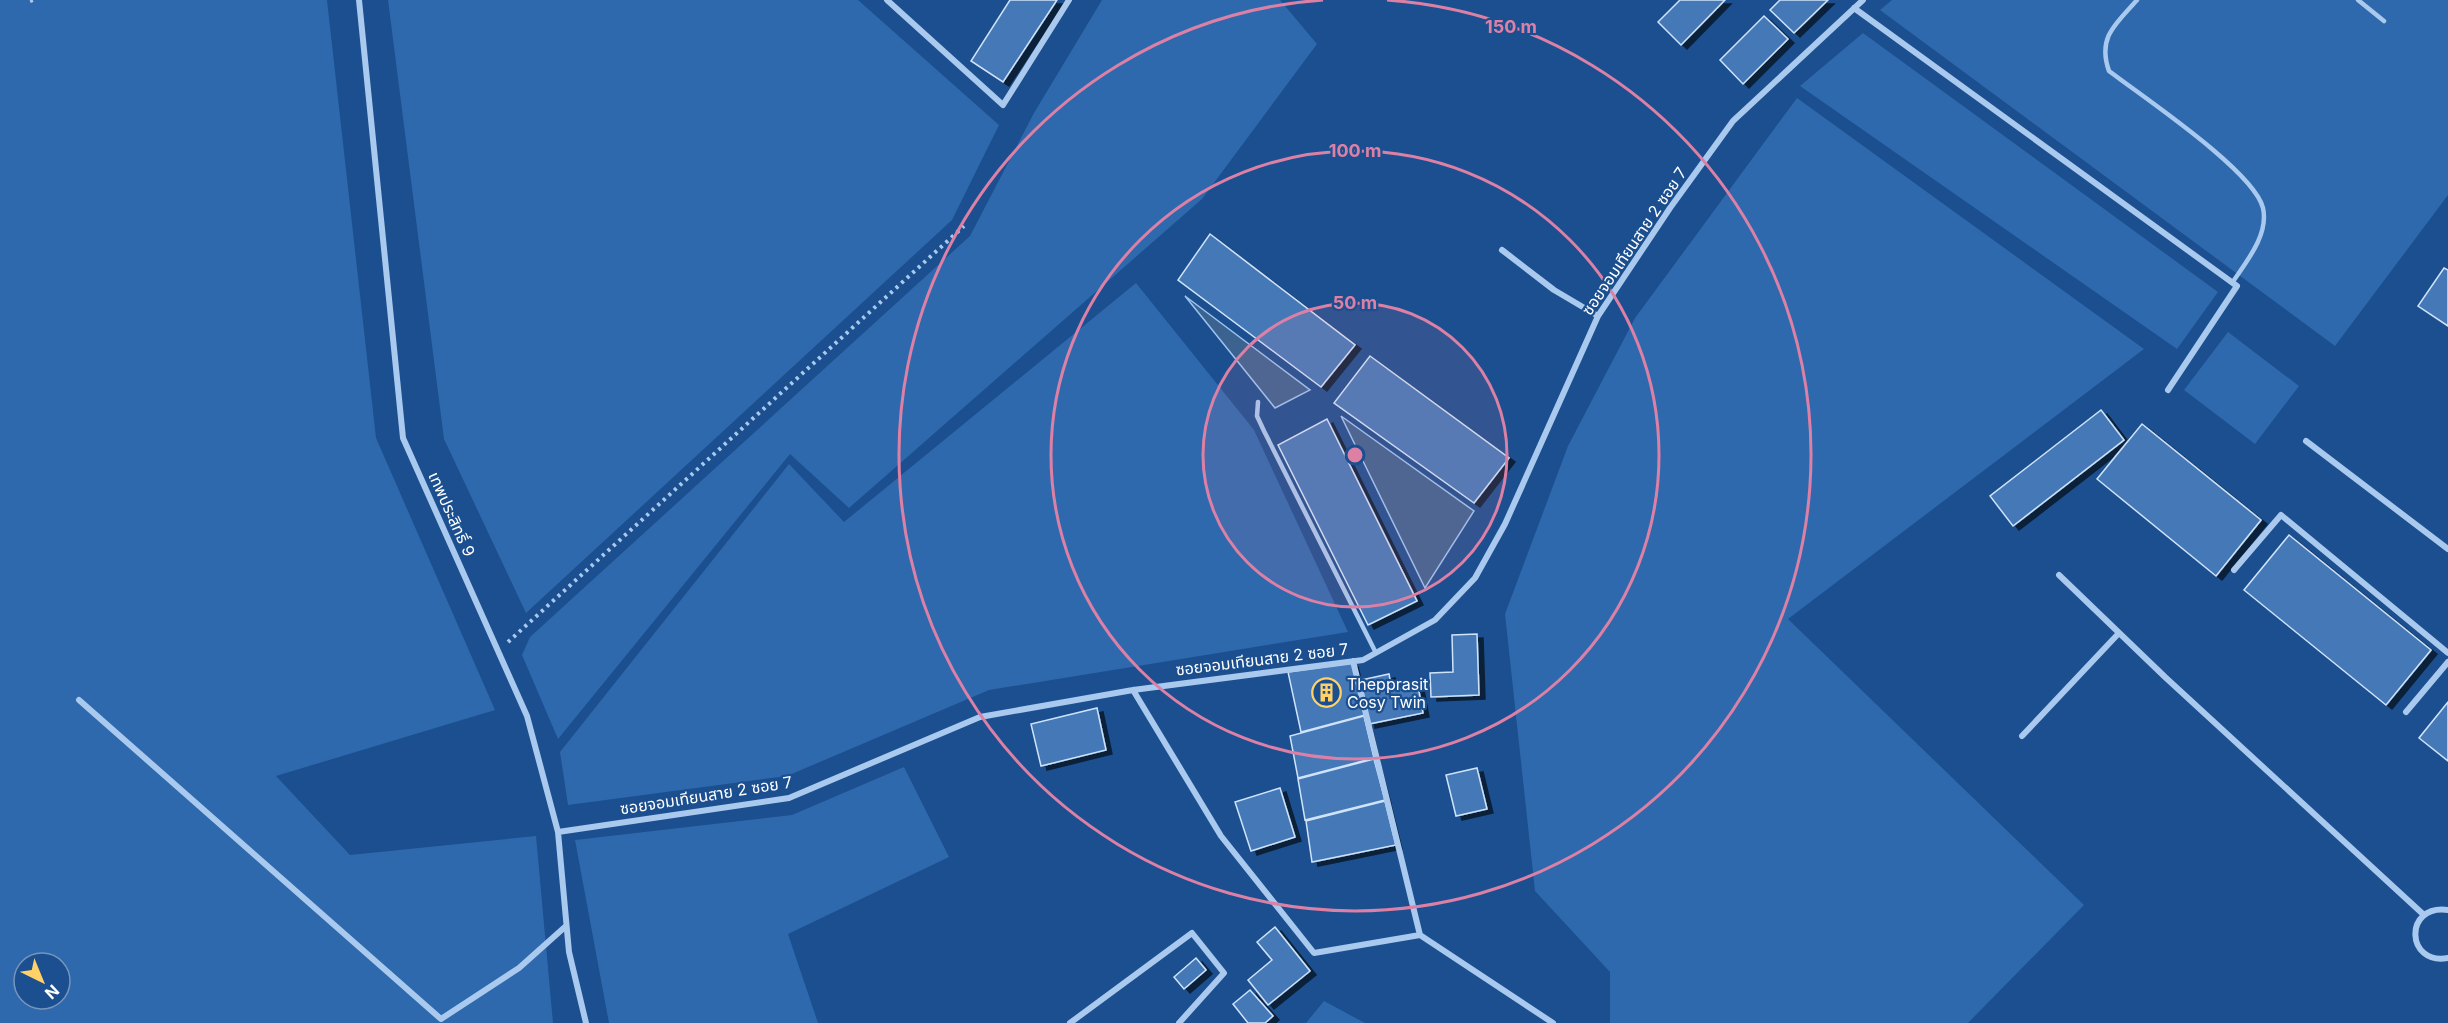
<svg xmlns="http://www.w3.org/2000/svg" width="2448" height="1023" viewBox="0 0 2448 1023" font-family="Inter,'Noto Sans Thai',sans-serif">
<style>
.green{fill:#2e69ad;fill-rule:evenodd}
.water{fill:#3c6290;stroke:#9cc4f0;stroke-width:1.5}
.building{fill:#4478b7;stroke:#cfe3fa;stroke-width:1.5;filter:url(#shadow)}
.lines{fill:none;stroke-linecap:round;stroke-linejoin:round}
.path{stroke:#a9c9ee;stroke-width:4;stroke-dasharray:3 4.5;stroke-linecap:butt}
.lane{stroke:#a9c9ee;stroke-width:4.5}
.street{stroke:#a9c9ee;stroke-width:6}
.ring{fill:none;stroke:#dd80a5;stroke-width:3}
.labels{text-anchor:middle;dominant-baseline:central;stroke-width:4.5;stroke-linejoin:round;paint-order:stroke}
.street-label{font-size:16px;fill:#fff;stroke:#1b4f8f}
.poi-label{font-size:16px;fill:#fff;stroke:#1b4f8f;text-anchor:start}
.centre{fill:#dd80a5;stroke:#1b4f8f;stroke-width:3}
.ring-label{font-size:18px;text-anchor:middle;font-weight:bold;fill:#dd80a5;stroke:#1b4f8f;stroke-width:4.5;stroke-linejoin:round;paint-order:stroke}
</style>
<defs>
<filter id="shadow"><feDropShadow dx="6" dy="4" stdDeviation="0" flood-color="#0009"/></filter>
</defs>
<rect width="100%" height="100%" fill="#1b4f8f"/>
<path class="green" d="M0 0H327L376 438 495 710 276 776 350 855 536 836 553 1023H0ZM24 963H60V999H24Z
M388 0H858L999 125 952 220 526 613 444 439Z
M1102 0H1280L1317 44 1202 199 849 508 790 454 558 739 522 655 530 637 970 236 1034 113Z
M1892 0H2448V195L2335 346 1880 10Z
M1863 33 2218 292 2177 349 1800 86Z
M1797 98 2144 349 1788 619 2084 905 1968 1023H1610V972L1535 891 1505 614 1568 446 1635 318Z
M1136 283 1254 430 1348 632 989 690 787 776 568 805 560 752 789 464 844 522Z
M2228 332 2299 386 2255 444 2184 390Z
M904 767 949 857 788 934 818 1023H609L575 840 792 815Z
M1324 1001 1365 1023H1306Z"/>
<path class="water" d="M1185 296 1310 390 1275 408Z
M1341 416 1474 511 1425 588Z"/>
<path class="building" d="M1010 0H1057L1003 82 971 61Z
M1680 0H1725L1681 45 1658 22Z
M1780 0H1828L1794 33 1770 10Z
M1764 16 1788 39 1743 84 1720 60Z
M1210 234 1355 345 1321 387 1178 280Z
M2444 268 2448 270V326L2418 306Z
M1370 356 1509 458 1474 503 1334 403Z
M2101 410 2124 440 2013 526 1990 496Z
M1327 419 1417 601 1368 625 1278 445Z
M2142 424 2261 520 2216 576 2097 479Z
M2289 535 2431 650 2386 705 2244 590Z
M1477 634 1479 695 1431 697 1430 673 1453 672 1452 635Z
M1352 663 1365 715 1301 732 1288 672Z
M1389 674 1392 690 1418 686 1423 713 1369 724 1361 680Z
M2448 702V761L2419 738Z
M1097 708 1106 750 1041 766 1031 724Z
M1364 716 1374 758 1298 778 1290 736Z
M1374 759 1385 800 1305 820 1298 779Z
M1477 768 1487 809 1456 816 1446 775Z
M1280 788 1295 837 1251 851 1235 802Z
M1385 801 1396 845 1312 862 1306 821Z
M1275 927 1310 971 1268 1005 1248 980 1272 960 1257 942Z
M1196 958 1206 970 1184 989 1174 977Z
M1250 990 1273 1016 1265 1023H1248L1233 1004Z"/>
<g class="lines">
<path class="path" d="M30 1 33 0
M508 642 964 226"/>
<path class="lane" d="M2137 0C2116 24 2097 37 2109 71 2143 97 2254 171 2263 208 2269 235 2246 262 2232 283
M2358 0 2384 21
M1258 402 1257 416 1264 431 1376 653"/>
<path class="street" d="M359 0 403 438 527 716 558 832 569 952 586 1023
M887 0 1003 105 1069 0
M1854 8 2237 286 2168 390
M1502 250 1554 290 1598 316
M2306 441 2448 549
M2234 570 2281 515 2448 653
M2059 575 2165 677 2424 915
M1353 661 1420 935
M1133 690 1221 836 1314 953 1420 935 1553 1023
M79 700 441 1019 519 968 566 926
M2406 712 2448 662
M2022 736 2119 633
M558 832 789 798 980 717 1133 690 1363 660 1435 620 1475 578 1505 524 1598 316 1670 208 1733 121 1863 0
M2448 910C2403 904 2406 966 2448 958
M1070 1023 1192 933 1224 973 1179 1023"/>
</g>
<circle cx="1355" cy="455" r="152" fill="#dd80a5" fill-opacity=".12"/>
<g class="ring">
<circle cx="1355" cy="455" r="152"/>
<circle cx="1355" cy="455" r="304"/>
<path d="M1387 0A456 456 0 1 1 1323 0"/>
</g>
<defs>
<symbol id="building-ring" viewBox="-11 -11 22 22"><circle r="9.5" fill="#1b4f8f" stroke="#ffd166" stroke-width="1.5"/><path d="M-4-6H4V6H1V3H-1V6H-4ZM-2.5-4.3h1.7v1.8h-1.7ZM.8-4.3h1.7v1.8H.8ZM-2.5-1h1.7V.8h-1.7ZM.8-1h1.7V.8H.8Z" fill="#ffd166"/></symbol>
</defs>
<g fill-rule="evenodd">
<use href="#building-ring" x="1310" y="676" width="33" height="33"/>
</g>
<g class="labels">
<g class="street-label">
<text transform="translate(1634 241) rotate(-56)">ซอยจอมเทียนสาย 2 ซอย 7</text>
<text transform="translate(452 514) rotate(66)">เทพประสิทธิ์ 9</text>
<text transform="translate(1262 659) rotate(-7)">ซอยจอมเทียนสาย 2 ซอย 7</text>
<text transform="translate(706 795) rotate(-9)">ซอยจอมเทียนสาย 2 ซอย 7</text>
</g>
<g class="poi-label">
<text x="1347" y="684">Thepprasit<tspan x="1347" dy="18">Cosy Twin</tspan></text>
</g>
</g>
<circle cx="1355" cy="455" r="9" class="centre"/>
<g class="ring-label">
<text x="1511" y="33">150 m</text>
<text x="1355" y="157">100 m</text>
<text x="1355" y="309">50 m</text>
</g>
<g transform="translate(42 981) rotate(137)"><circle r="28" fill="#1b4f8f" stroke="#7695bc" stroke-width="1.5"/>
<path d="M0-4.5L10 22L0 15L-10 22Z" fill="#ffd166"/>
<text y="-9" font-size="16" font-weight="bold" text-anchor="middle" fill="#ffffff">N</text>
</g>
</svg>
